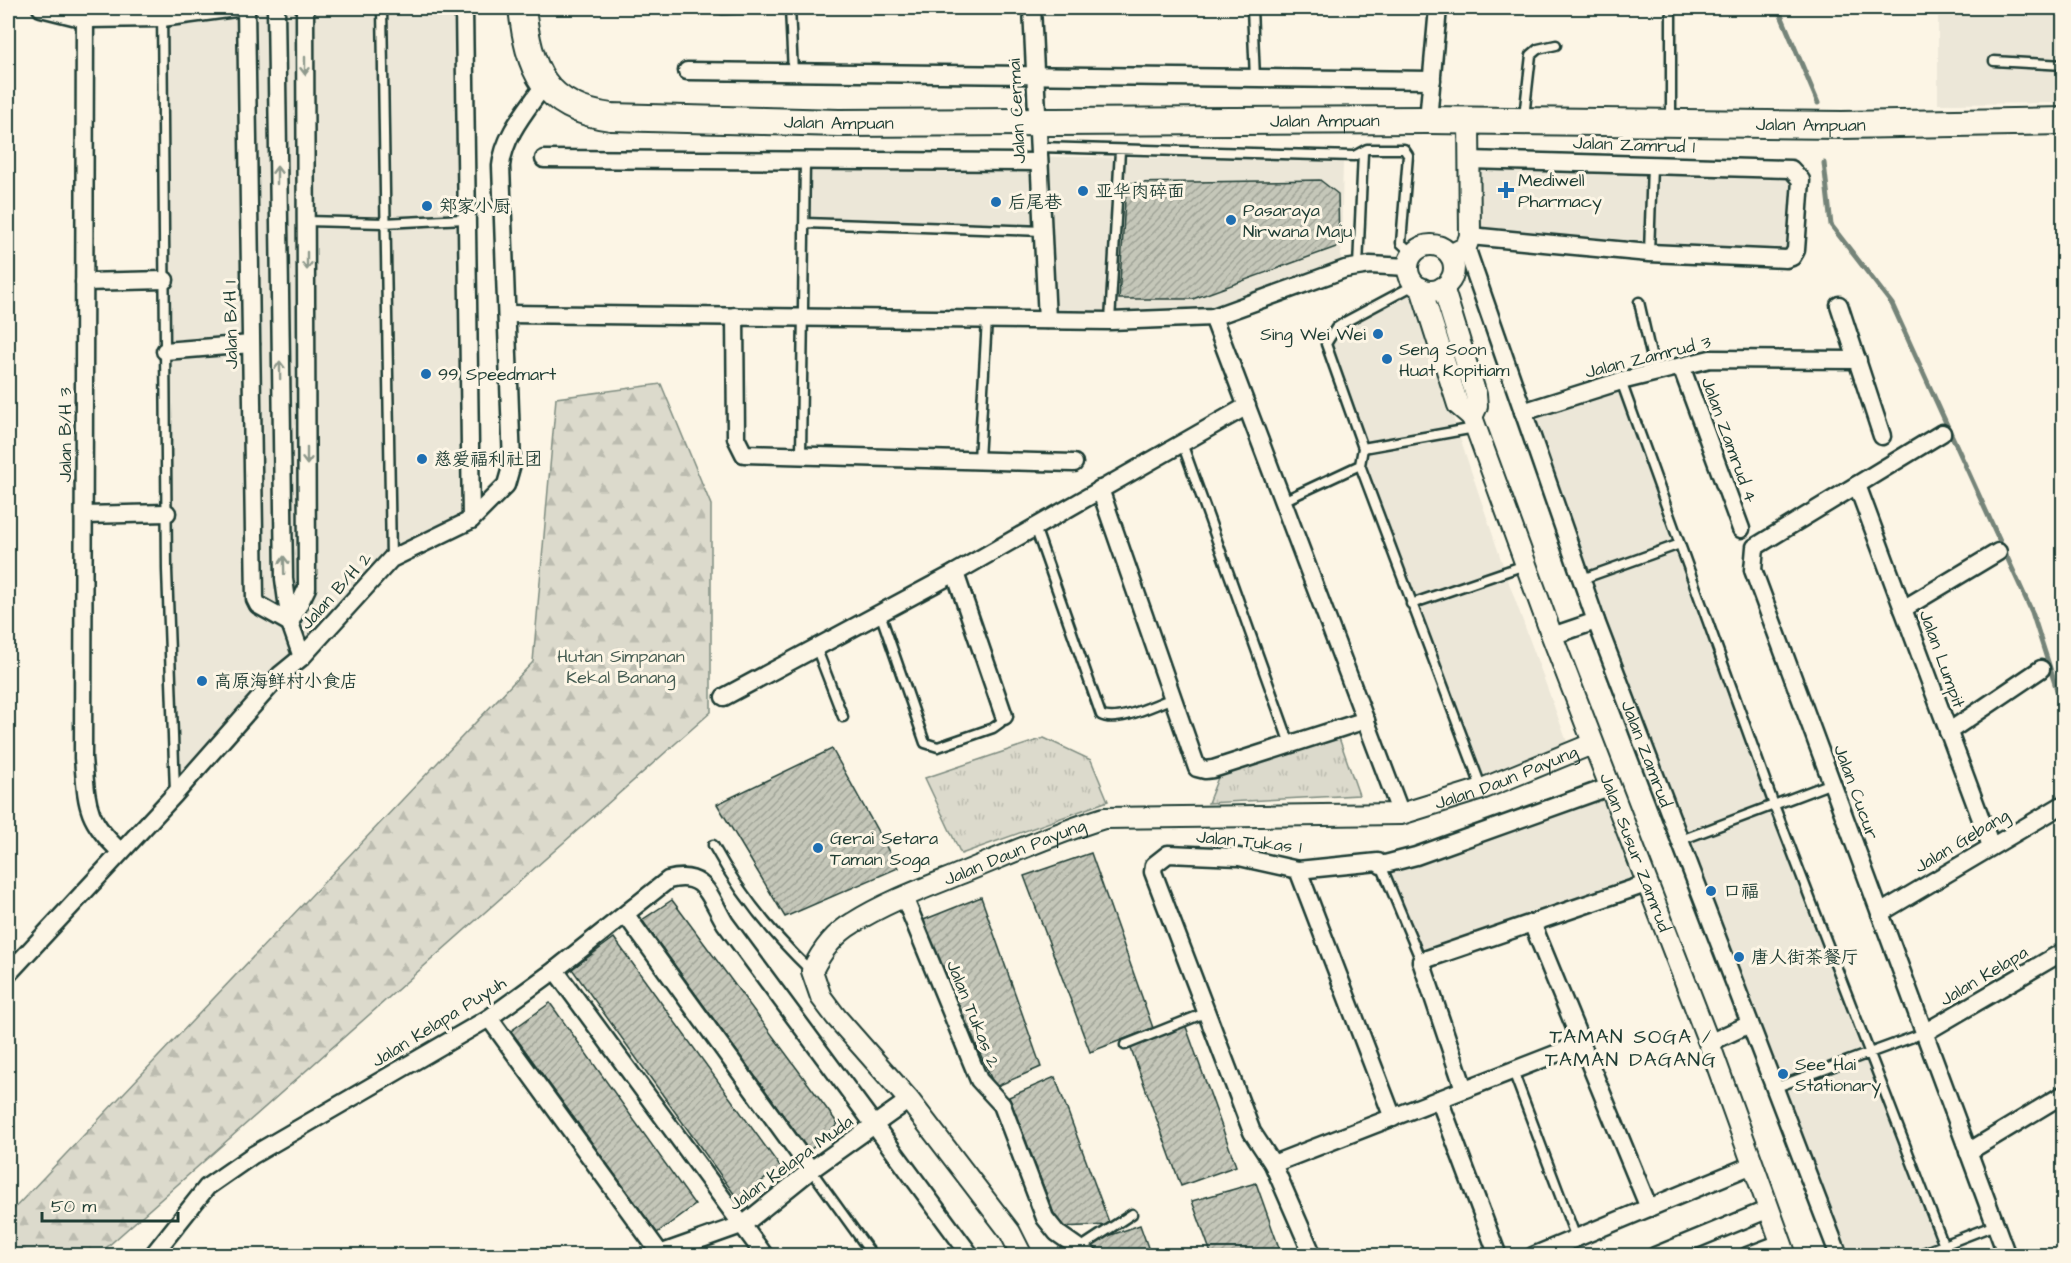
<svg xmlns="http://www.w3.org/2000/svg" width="2071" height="1263" viewBox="0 0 2071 1263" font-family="'Architects Daughter','LXGW WenKai TC',sans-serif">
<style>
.built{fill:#ece7d8}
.forest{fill:url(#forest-firs);stroke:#7e8c80;stroke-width:1.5}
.park{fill:url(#park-tufts);stroke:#7e8c80;stroke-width:1.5}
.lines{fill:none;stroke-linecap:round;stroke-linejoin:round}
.stream{stroke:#758479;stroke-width:5}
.building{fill:url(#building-hatch);stroke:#1f3d34;stroke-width:1.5}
.service-casing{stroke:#1f3d34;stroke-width:13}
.minor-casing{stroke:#1f3d34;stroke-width:21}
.tertiary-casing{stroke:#1f3d34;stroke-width:24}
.primary-casing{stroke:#1f3d34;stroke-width:30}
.service{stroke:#fcf5e5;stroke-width:8}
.minor{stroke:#fcf5e5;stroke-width:16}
.tertiary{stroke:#fcf5e5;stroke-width:20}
.primary{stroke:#fcf5e5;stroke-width:26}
.oneway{stroke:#8e998c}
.poi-dot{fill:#1f6fb2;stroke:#fcf5e5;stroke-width:2}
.labels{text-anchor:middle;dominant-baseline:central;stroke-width:6;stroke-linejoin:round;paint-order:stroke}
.street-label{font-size:18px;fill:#1f3d34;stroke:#fcf5e5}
.poi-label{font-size:18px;fill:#1f3d34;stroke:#fcf5e5;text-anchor:start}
.park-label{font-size:18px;fill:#455c52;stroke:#fcf5e5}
.neighbourhood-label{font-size:20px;letter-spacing:1.5px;fill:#1f3d34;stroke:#fcf5e5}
</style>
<defs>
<pattern id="forest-firs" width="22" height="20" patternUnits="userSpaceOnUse" patternTransform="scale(1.5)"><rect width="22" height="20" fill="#dcdacc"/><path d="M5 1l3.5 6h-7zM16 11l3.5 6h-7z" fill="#bcbcb0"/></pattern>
<pattern id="park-tufts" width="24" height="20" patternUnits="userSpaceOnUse" patternTransform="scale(1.5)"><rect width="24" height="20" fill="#dcdacc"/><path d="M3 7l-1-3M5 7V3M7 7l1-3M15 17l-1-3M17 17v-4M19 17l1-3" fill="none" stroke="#bcbcb0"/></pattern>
<pattern id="building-hatch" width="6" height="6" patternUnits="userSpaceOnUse" patternTransform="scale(1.5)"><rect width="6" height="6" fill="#c5c7b9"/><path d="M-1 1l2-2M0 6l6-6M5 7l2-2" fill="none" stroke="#9fa397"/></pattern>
</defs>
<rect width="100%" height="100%" fill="#fcf5e5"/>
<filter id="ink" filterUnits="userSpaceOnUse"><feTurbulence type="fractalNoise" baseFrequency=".0167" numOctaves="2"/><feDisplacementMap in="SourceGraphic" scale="12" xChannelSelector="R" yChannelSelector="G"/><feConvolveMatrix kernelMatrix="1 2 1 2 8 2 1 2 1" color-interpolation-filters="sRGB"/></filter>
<g filter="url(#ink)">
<path class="built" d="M158 8H475L477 523 393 566 283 681 173 806 162 480Z
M1938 8H2063V103L1938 104Z
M802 154 1343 160 1341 263 1211 310 1053 314 1049 234 801 227Z
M1459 154 1792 162 1802 167 1807 179 1804 254 1798 263 1785 266 1478 244 1459 233Z
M1403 285 1412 296 1509 583 1574 761 1480 800 1355 463 1359 448 1322 345 1327 332 1340 318Z
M1624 373 1783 817 1949 1247 1926 1255H1832L1514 408Z
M1597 784 1638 894 1417 968 1376 868 1382 858Z"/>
<path class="forest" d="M661 384 711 505V712L98 1255H8V1215L533 662 556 398Z"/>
<path class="park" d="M1338 735 1359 795 1208 803 1219 775Z
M1044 738 1091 760 1108 801 961 854 925 778Z"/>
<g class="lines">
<path class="stream" d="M1778 8 1818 103
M1824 163 1831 225 1892 304 2032 612 2064 712"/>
</g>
<path class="building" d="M1320 180 1338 194 1339 246 1193 299H1119L1126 183Z
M832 749 898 868 785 917 717 804Z
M1091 853 1153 1028 1090 1052 1024 876Z
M981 897 1041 1067 995 1087 921 921Z
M672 900 838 1124 809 1151 642 920Z
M614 938 781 1168 737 1198 572 969Z
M550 1003 695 1205 657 1233 511 1031Z
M1185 1024 1236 1166 1181 1186 1130 1046Z
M1055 1077 1110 1225 1059 1227 1009 1097Z
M1256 1183 1282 1256H1212L1192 1201Z
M1140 1225 1151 1256H1096L1091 1242Z"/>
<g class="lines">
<defs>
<path id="service" d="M162 8 167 570 175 791
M382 8 391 559
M790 8 793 73
M1252 8 1255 79
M722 9 752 8
M1994 61 2064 65
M1524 117 1531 55 1538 49 1556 45
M1671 121V8
M1039 147 1354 156 1367 149H1404L1408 155 1401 243 1413 254
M306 221 384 223 465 219
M805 223 1043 231
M1649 253 1652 165
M1358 267 1363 152
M1416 284 1345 322 1336 328 1326 344 1363 448 1360 465 1482 789
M1639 302 1655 372
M1110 321 1120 151
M1621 381 1774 805 1948 1256
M1182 443 1290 744
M1363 448 1475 428
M801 455 805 161
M979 460 987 319
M1283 501 1360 465
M1035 527 1101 715C1117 724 1156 704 1173 698
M1582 579 1680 544
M1411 604 1525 565
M880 613 925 743 938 747 993 728 1000 723 1004 716
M816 647 843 717
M1681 840 1832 783
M713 845C738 891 773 935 811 971
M1381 865 1421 961
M1125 1045 1205 1013
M1513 1071 1576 1238
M1774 1088 1924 1033
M811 1170 873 1256
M1080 1248 1132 1214
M1915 1256 1995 1225"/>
<g id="minor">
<path d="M41 8 85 19 162 18 235 8"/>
<path d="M85 8 83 758C87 804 85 819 120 851"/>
<path d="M246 8 255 599 258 605 290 623"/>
<path d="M276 8 284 579 290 623 302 657"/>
<path d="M464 8 471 520"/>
<path d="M1032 8 1047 320"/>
<path d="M687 71 1432 80"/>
<path d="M1428 120 1438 8"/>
<path d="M544 159 1039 162"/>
<path d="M1469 160 1791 169 1801 180 1796 250 1792 257 1786 259 1649 253 1470 236"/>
<path id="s1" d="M1466 247 1596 621 1839 1256"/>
<path d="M84 282 165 280"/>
<path d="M1839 305 1882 436"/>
<path d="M507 314 1110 321 1213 317 1345 269 1370 265 1408 267"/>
<path d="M735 316 736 438 744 454 1074 463"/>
<path d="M1213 317 1401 814"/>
<path d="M165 351 251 344"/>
<path d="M1681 366 1741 529"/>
<path d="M1523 412 1621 381 1710 359 1858 360"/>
<path d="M1942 433 1755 547 1753 570 2007 1256"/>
<path d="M1857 485 1991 846"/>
<path d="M1100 489 1197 768 1205 770 1213 769 1366 720"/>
<path d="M84 515 167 513"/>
<path d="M955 573 1004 716"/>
<path d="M1903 609 1998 552"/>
<path d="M290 623 307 588 305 8"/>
<path d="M1552 636 1596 621"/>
<path d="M724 697 955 573 1247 406"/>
<path d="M1948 732 2041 669"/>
<path d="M1298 870 1393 1118"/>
<path d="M904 897 979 1080 1002 1105 1045 1218 1057 1233 1090 1256"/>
<path d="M1880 913 2064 804"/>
<path d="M626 915 811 1170"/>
<path d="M1532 923 1649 1208"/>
<path d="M555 970 668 880C705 870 709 896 725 923L971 1256"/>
<path d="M8 974 175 794 280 675 302 657 391 559 471 520 506 485 512 464 501 166C504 135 527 110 544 85"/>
<path d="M489 1018 662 1256"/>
<path d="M1924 1033 2064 951"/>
<path d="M1709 1043 1750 1024"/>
<path d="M1464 1089 1421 961 1646 884"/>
<path d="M1439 1099 1498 1256"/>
<path d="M1968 1152 2064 1094"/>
<path d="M1273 1164 1581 1044"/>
<path d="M152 1256 207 1187 253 1155 489 1018 555 970 765 1256"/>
<path d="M654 1256 744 1224 811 1170 909 1100"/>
<path d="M1313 1256 1273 1164 1252 1132 1153 872 1154 865 1168 854 1239 857 1298 870 1378 862 1381 865 1416 856 1609 787"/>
<path d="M1533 1256 1752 1165"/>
<path d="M1655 1256 1769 1209"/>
<path d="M1747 1256 1781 1243"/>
</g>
<g id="tertiary">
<circle cx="1431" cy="268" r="23"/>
<path d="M1450 255 1466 247 1470 236 1469 120"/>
<path d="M1443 287 1476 395 1477 406 1472 417"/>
<path d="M1421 288 1458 405 1472 417"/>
<path id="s2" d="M1472 417 1552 636 1709 1043 1786 1256"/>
<path id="s3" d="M1022 1256 1010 1232 909 1100 836 1017 821 997 812 971C821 952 834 934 853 923 886 902 925 888 962 873 1009 854 1055 833 1104 818L1401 814 1482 789 1592 744"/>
</g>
<g id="primary">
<path id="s4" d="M522 8C529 69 543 108 611 117L839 123 1428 120 1842 125 2064 121"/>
</g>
</defs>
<use href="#service" class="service-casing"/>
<use href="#minor" class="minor-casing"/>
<use href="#tertiary" class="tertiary-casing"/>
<use href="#primary" class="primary-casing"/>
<use href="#service" class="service"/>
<use href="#minor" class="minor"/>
<use href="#tertiary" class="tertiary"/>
<use href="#primary" class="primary"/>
</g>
<defs><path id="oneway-shaft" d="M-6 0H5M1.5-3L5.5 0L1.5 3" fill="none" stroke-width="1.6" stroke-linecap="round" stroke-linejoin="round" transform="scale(1.5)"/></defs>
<g class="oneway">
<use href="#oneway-shaft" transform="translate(305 66) rotate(90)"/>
<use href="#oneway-shaft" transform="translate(277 175) rotate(-90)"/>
<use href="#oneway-shaft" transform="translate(307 261) rotate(90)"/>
<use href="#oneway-shaft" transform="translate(280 370) rotate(-91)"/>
<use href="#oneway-shaft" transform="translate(307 456) rotate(90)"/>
<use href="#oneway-shaft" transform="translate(284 565) rotate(-91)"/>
</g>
</g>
<g class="poi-dot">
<path d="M1503 181h6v6h6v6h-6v6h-6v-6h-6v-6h6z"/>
<circle cx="1083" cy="191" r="6"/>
<circle cx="996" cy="202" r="6"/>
<circle cx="427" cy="206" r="6"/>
<circle cx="1231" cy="220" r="6"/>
<circle cx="1378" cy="334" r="6"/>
<circle cx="1387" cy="359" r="6"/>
<circle cx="426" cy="374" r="6"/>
<circle cx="422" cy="459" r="6"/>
<circle cx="202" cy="681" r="6"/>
<circle cx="818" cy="848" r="6"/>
<circle cx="1711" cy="891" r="6"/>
<circle cx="1739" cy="957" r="6"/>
<circle cx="1783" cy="1074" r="6"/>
</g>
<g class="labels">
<g class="street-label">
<text transform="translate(1017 111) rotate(-93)">Jalan Cermai</text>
<text stroke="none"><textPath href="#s4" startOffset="870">Jalan Ampuan</textPath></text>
<text stroke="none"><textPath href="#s4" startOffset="384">Jalan Ampuan</textPath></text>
<text stroke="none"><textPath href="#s4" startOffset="1356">Jalan Ampuan</textPath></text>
<text transform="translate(1634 145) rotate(2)">Jalan Zamrud 1</text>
<text transform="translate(231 325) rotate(-91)">Jalan B/H 1</text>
<text transform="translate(1648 357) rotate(-14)">Jalan Zamrud 3</text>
<text transform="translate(65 435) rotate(-90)">Jalan B/H 3</text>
<text transform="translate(1729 440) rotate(70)">Jalan Zamrud 4</text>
<text transform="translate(336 591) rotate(-48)">Jalan B/H 2</text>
<text transform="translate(1942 659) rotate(70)">Jalan Lumpit</text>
<text stroke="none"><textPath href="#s1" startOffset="538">Jalan Zamrud</textPath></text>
<text stroke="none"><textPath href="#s3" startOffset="1101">Jalan Daun Payung</textPath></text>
<text transform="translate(1856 792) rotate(70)">Jalan Cucur</text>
<text transform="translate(1962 841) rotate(-31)">Jalan Gebang</text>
<text transform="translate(1249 842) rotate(6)">Jalan Tukas 1</text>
<text stroke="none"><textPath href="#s3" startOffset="597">Jalan Daun Payung</textPath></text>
<text stroke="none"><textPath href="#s2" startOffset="465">Jalan Susur Zamrud</textPath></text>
<text transform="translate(1984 976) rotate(-31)">Jalan Kelapa</text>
<text transform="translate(973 1014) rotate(68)">Jalan Tukas 2</text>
<text transform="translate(439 1022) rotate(-32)">Jalan Kelapa Puyuh</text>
<text transform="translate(791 1163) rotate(-36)">Jalan Kelapa Muda</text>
</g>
<g class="poi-label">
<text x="1518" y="180">Mediwell<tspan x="1518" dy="21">Pharmacy</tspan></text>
<text x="1095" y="191">亚华肉碎面</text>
<text x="1008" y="202">后尾巷</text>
<text x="439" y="206">郑家小厨</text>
<text x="1243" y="210">Pasaraya<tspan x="1243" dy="21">Nirwana Maju</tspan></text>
<text x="1366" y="334" text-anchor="end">Sing Wei Wei</text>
<text x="1399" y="349">Seng Soon<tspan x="1399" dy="21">Huat Kopitiam</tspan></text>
<text x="438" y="374">99 Speedmart</text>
<text x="434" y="459">慈爱福利社团</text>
<text x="214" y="681">高原海鲜村小食店</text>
<text x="830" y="838">Gerai Setara<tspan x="830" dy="21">Taman Soga</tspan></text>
<text x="1723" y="891">口福</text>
<text x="1751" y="957">唐人街茶餐厅</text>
<text x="1795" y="1064">See Hai<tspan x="1795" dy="21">Stationary</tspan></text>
</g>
<g class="park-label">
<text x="621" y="656">Hutan Simpanan<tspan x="621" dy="21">Kekal Banang</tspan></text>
</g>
<g class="neighbourhood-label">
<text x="1631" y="1037">TAMAN SOGA /<tspan x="1631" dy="23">TAMAN DAGANG</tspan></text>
</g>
</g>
<rect width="2071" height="1263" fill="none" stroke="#fcf5e5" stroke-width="30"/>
<rect x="15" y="15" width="2041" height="1233" fill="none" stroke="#1f3d34" stroke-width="2" filter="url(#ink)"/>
<path d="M42 1212v9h136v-9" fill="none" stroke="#1f3d34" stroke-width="3"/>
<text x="51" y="1212" font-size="18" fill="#1f3d34" stroke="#fcf5e5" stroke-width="4.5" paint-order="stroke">50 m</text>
</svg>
